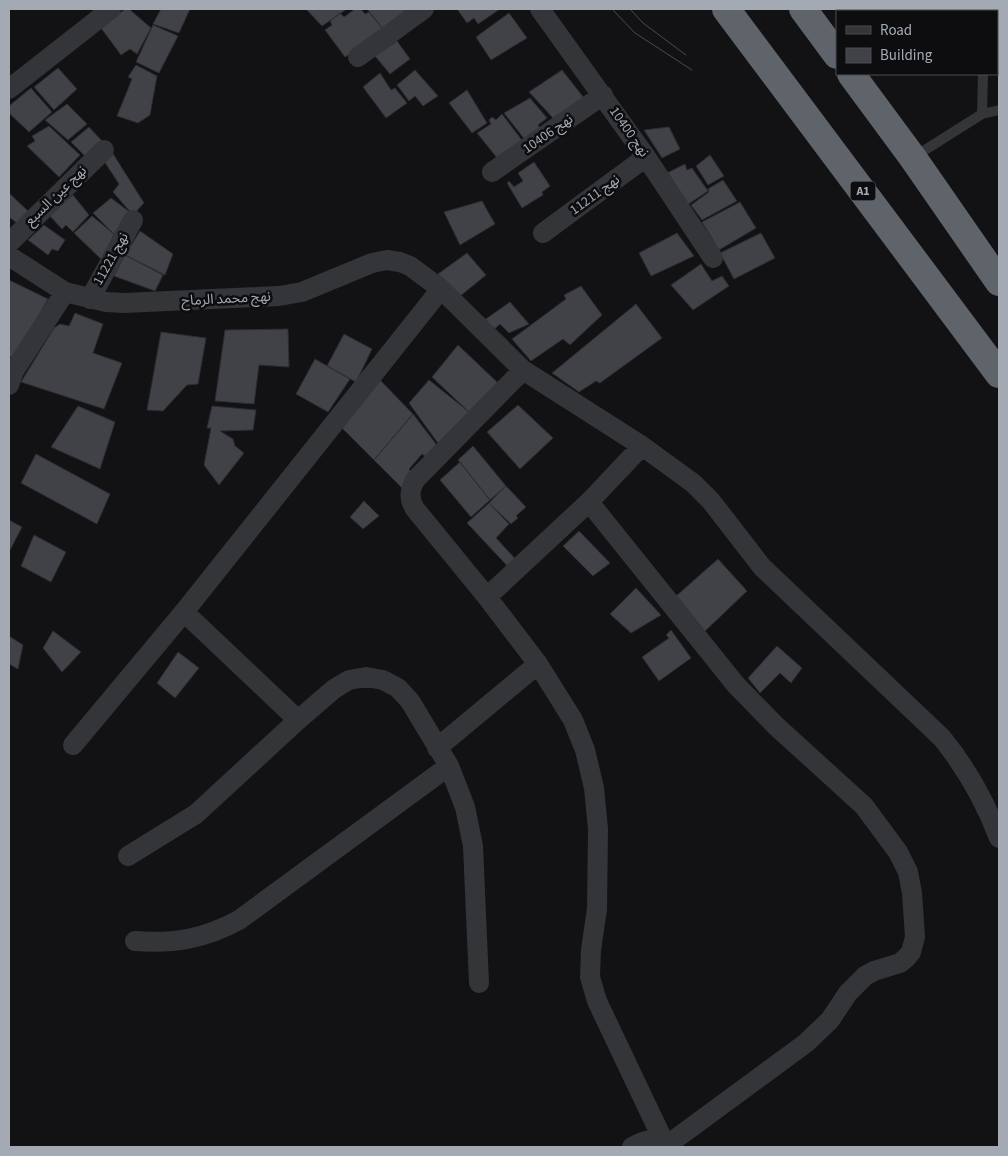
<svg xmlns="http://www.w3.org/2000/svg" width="1008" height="1156" viewBox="0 0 1008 1156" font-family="'Source Sans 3','Noto Sans Arabic',sans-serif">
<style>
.building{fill:#414247;stroke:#2c2d30}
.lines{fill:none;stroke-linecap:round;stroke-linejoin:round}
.lane{stroke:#333539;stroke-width:10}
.street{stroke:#333539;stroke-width:20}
.highway{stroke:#5f636a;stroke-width:28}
.tram{stroke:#484b50;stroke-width:1}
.labels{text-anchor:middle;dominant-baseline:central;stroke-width:5;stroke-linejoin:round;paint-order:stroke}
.shield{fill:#0d0d0f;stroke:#777b82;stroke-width:1}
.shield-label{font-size:12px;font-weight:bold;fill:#a4aab4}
.street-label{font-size:14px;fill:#a4aab4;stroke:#0d0d0f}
</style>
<rect width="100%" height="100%" fill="#121214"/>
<path class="building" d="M125 9H129L151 28 137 54 130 49 121 55 101 28Z
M161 9H190L179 33 153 24Z
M306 9H347L322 26Z
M355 9H361L365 14 369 12 384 30 345 57 325 30 332 25 330 21 340 13 344 17Z
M367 9H405L407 11 384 30Z
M457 9H500L478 24 474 18 467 23Z
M509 13 527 38 491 60 476 37Z
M153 25 178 36 159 73 136 62Z
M397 41 410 59 390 74 375 56Z
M136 65 157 76 150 115 138 123 117 116 132 79 128 77Z
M58 68 77 89 54 110 34 87Z
M415 70 438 96 423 106 415 96 409 101 397 85Z
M562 70 584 98 553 118 529 92Z
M380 73 391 90 395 88 407 103 386 118 363 87Z
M31 88 52 112 29 132 9 113V106Z
M467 90 487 123 472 133 449 103Z
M530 98 547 118 538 125 542 132 526 141 504 113Z
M67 104 87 124 68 140 45 120Z
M502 114 524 143 498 159 477 133 491 124 489 120 492 117 496 120Z
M49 126 80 155 59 177 27 146 35 141 32 136Z
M89 127 103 142 88 159 71 142Z
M669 127 680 149 662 158 644 130Z
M110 149 144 203 133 215 113 192 119 184 102 158Z
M710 155 724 176 708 185 696 166Z
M534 162 550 186 542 192 543 195 522 208 507 183 509 181 514 187 523 181 518 173Z
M685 164 687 170 692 168 708 191 687 205 667 173Z
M723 180 737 201 702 220 691 205 709 192 708 189Z
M9 193 29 212 17 223 9 217Z
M73 195 89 215 73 232 66 225 62 229 49 215Z
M111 198 131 213 114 234 93 213Z
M482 201 495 224 460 245 444 212Z
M740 202 756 228 719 250 702 222Z
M92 216 114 234 103 261 74 233Z
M44 225 65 240 58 251 52 249 48 255 28 240Z
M140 231 173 254 165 275 125 255Z
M677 233 694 256 651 276 639 253Z
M761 233 775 258 734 279 720 253Z
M467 253 486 275 459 297 455 290 438 274Z
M125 255 163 275 155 291 114 276Z
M701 264 712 281 722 276 729 286 693 310 671 285Z
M9 280 48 299 14 359 9 356Z
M581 286 602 315 570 345 563 339 531 361 512 339 566 299 564 295Z
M510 302 529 324 509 333 500 324 492 331 483 321Z
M636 304 662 338 600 383 596 381 579 392 552 373Z
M75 313 103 324 93 353 122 363 104 409 21 382 54 328 60 324 69 326Z
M288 329 289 367 259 365 254 404 215 401 225 330Z
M161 332 206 338 198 384 187 385 163 411 147 410Z
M344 334 372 349 356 382 327 366Z
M458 345 499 384 469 412 432 377Z
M315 359 350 379 328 412 296 394Z
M379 379 413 414 374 460 340 426Z
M429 380 469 412 440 446 409 403Z
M518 405 553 438 520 469 487 432Z
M78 406 115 422 100 469 51 447Z
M212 406 256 410 253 430 220 431 233 439 235 446 244 453 219 485 204 465 211 428H207Z
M413 414 436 444 429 459 422 454 409 469 414 476 402 488 374 460Z
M473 446 506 486 490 500 458 460Z
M36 454 110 494 97 524 21 483Z
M460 462 490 500 471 517 440 480Z
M506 486 526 507 516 516 518 518 511 524 489 503Z
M364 501 379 516 363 529 350 517Z
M489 503 509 524 496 538 520 564 513 572 467 523Z
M9 520 22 527 9 552Z
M579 531 610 563 593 576 563 546Z
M34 535 66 552 51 582 21 566Z
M718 559 747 591 702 634 675 597Z
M636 588 661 615 631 633 610 614Z
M671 630 691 658 659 681 642 657 669 638 666 635Z
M53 631 81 652 62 672 43 648Z
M9 636 23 645 18 669 9 664Z
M777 646 802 668 791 683 780 673 760 693 748 678Z
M178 652 199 668 175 698 157 683Z"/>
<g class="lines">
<path class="lane" d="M977 9 978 11
M982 114 983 74
M914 157 982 114 999 110"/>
<path class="street" d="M540 9 646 157 713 258
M358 57 424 9
M9 89 111 9
M492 172 603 95
M543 233 646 157
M9 243 104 150
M9 256 65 292 106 302 124 303 279 296 302 292 372 263 387 260 400 262 410 266 441 289 523 370 642 446 693 483 711 501 762 567 942 738C967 769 985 801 999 838
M90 299 133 220
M523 370 415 480C409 491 409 499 415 509L487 597 538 664 573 720 585 750 594 788 598 829 597 909 591 950 590 977 597 1001 663 1140
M9 385 14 371 65 292
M589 502 736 685 776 726 864 806 898 852 908 872 912 893 915 937 911 952 906 958 900 963 874 971 865 976 848 993 830 1020 806 1043 670 1143
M487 597 589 502 642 446
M184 612 298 720
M73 745 184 612 441 289
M437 748 538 664
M128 856 196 814 298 720 334 689 349 680 366 677 383 680 398 688 410 701 449 766 465 807 473 846 479 983
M135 941C174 944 204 939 239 920L449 766
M632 1147C647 1138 656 1138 673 1144"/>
<path class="highway" d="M726 9 999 374
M803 9 837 55
M851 74 913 158 999 282"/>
<path class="tram" d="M612 9 635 33 692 70
M630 9 643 23 686 55
M998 168H999"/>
</g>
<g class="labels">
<rect class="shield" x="850.5" y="181.5" width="25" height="19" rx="4"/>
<g class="shield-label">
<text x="863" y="191">A1</text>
</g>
<g class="street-label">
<text transform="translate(629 132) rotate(55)">نهج 10400</text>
<text transform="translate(548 134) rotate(-35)">نهج 10406</text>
<text transform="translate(595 195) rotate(-36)">نهج 11211</text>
<text transform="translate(56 196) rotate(-44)">نهج عين السبع</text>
<text transform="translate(111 259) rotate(-61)">نهج 11221</text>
<text transform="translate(226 299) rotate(-3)">نهج محمد الرماح</text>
</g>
</g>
<rect width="1008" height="1156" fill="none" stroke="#a4aab4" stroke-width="20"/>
<rect x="836" y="10" width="162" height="65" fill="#0d0d0f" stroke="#494c51"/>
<rect x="846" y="26" width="25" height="8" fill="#333539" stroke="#494c51"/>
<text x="880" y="35" font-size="15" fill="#a4aab4">Road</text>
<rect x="846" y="48" width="25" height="15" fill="#414247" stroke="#494c51"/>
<text x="880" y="60" font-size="15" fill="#a4aab4">Building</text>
</svg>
